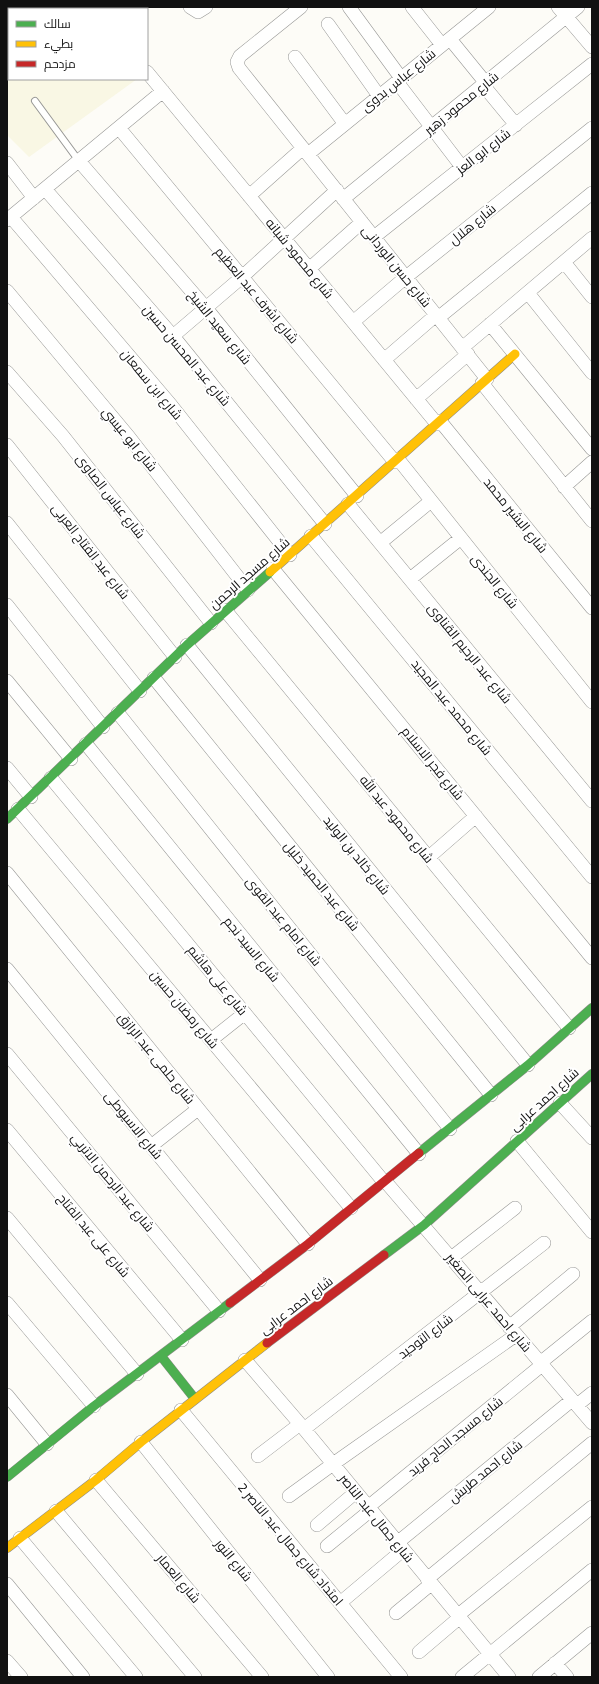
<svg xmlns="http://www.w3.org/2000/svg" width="599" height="1684" viewBox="0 0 599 1684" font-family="Georgia,Cairo,serif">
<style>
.farmland{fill:#f9f7e4}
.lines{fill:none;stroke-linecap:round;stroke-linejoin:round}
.lane-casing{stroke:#979795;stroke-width:8}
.street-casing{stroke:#979795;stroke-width:14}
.fast-casing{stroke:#8e8d8b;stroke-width:10}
.slow-casing{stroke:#8e8d8b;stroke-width:10}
.jam-casing{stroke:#8e8d8b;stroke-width:10}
.lane{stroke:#fffffe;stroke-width:6}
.street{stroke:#fffffe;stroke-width:13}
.fast{stroke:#4caf50;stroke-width:9}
.slow{stroke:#ffc107;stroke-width:9}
.jam{stroke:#c62828;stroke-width:9}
.labels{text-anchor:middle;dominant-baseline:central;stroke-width:4;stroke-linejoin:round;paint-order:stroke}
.street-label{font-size:13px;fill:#111;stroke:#fff}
</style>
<rect width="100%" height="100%" fill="#fdfcf7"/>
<path class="farmland" d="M7 7H86L87 9H9V79H137L29 157 7 135Z"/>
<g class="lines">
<defs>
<path id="lane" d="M20 7 22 9
M7 44 9 42
M35 101 79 161"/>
<path id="street" d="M95 7 96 9
M190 7 198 12 206 7
M301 7 240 56 237 62 239 68 487 379
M349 7 401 78
M412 7 442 45
M558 7 592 47
M328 24 379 96
M450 39 485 82
M295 57 345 124
M147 72 437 424
M397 82 462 167
M483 85 516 125
M119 128 395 462
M308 154 489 7
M79 161 206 308 357 496
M7 163 34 198
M45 189 173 336 325 524
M249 196 303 148
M343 199 578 7
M11 217 171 405 290 555
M7 220 163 91
M374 237 592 64
M564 262 592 297
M309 269 362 222
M7 291 129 437 248 590
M528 293 592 373
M438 318 592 193
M353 322 406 277 592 128
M490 324 592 449
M173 336 242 277 337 190
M462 348 592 238
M384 360 436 315
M7 372 63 436 211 623
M482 383 592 521
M416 399 468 354
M440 421 592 608
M7 445 175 657
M398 459 592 702
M564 487 592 462
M348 504 592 801
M7 523 140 691
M311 536 592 877
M380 543 431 501
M273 569 592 958
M410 579 461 538
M7 605 103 727
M225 610 569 1028
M187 645 528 1065
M154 678 491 1095
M7 681 71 759
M118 713 450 1129
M86 744 419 1154
M7 768 31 797
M51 778 384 1182
M18 809 351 1208
M429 857 476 816
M7 873 308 1244
M7 969 260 1280
M211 1040 245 1013
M7 1054 219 1311
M560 1103 592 1138
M7 1130 182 1340
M517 1141 592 1232
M151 1146 198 1109
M385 1181 592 1423
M7 1218 137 1374
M451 1258 515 1208
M7 1303 94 1406
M509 1327 573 1274
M245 1360 300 1424 509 1677
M540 1363 592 1321
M7 1395 47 1444
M577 1405 592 1393
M181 1410 401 1677
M304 1429 544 1243
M141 1442 328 1677
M258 1456 300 1424
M96 1480 262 1677
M289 1496 333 1464 516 1335
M368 1507 542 1365
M56 1511 195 1677
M317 1525 356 1492
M20 1538 136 1677
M397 1543 572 1400
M327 1546 371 1510
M427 1579 592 1443
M7 1584 83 1677
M340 1603 403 1550
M396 1613 431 1584
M457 1616 592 1507
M419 1652 459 1618
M7 1661 21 1677
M555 1663 567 1677
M462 1677 592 1570
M539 1677 592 1633"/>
<path id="fast" d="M7 819 187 645 270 572
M419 1153 528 1065 592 1008
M384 1255 424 1225 592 1074
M161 1356 195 1399
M7 1477 94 1406 230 1303"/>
<path id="slow" d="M270 572 515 354
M7 1548 96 1480 141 1442 267 1343"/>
<path id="jam" d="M230 1303 308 1244 419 1153
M267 1343 384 1255"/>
</defs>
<use href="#lane" class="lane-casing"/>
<use href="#street" class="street-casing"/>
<use href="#fast" class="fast-casing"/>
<use href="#slow" class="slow-casing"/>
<use href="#jam" class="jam-casing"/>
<use href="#lane" class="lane"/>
<use href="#street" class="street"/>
<use href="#fast" class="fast"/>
<use href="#slow" class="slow"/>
<use href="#jam" class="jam"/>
</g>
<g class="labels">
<g class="street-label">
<text transform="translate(398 80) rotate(-39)">شارع عباس بدوى</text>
<text transform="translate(461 103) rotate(-39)">شارع محمود زهير</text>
<text transform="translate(483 151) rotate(-38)">شارع ابو العز</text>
<text transform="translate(472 224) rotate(-39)">شارع هلال</text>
<text transform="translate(300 258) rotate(51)">شارع محمود شبانه</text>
<text transform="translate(397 266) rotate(51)">شارع حسن الوردانى</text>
<text transform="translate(257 295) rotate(50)">شارع اشرف عبد العظيم</text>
<text transform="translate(220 327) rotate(51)">شارع سعيد الشيخ</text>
<text transform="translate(187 355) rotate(50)">شارع عبد المحسن حسين</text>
<text transform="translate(152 384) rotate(50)">شارع ابن سمعان</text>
<text transform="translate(130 439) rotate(51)">شارع ابو عيسي</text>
<text transform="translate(111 496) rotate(52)">شارع عباس الصاوى</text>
<text transform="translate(516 515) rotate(51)">شارع البشير محمد</text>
<text transform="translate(91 551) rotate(52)">شارع عبد الفتاح العربى</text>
<text transform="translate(249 573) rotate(-41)">شارع مسجد الرحمن</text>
<text transform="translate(495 581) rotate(51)">شارع الجندى</text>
<text transform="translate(470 653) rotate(51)">شارع عبد الرحيم القناوى</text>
<text transform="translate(452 707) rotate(51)">شارع محمد عبد المجيد</text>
<text transform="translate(433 763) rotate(51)">شارع فجر الاسلام</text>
<text transform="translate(397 819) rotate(51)">شارع محمود عبد الله</text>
<text transform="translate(357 855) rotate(51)">شارع خالد بن الوليد</text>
<text transform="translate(322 886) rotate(51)">شارع عبد الحميد خليل</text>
<text transform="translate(284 921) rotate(51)">شارع امام عبد القوى</text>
<text transform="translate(252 949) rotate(51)">شارع السيد نجم</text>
<text transform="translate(218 980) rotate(51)">شارع على هاشم</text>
<text transform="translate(185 1009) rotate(50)">شارع رمضان حسين</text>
<text transform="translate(157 1058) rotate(51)">شارع حلمى عبد الرازق</text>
<text transform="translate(544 1099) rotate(-42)">شارع احمد عرابى</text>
<text transform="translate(134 1125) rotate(51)">شارع الاسيوطى</text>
<text transform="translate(113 1182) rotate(51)">شارع عبد الرحمن الاتربي</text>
<text transform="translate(94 1235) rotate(50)">شارع على عبد الفتاح</text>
<text transform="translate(489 1302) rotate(50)">شارع احمد عرابى الصغير</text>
<text transform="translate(296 1305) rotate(-37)">شارع احمد عرابى</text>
<text transform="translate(425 1336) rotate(-37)">شارع التوحيد</text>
<text transform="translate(455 1436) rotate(-39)">شارع مسجد الحاج فريد</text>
<text transform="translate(485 1471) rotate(-39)">شارع احمد طربش</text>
<text transform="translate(377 1518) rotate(51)">شارع جمال عبد الناصر</text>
<text transform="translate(291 1544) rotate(50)">امتداد شارع جمال عبد الناصر 2</text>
<text transform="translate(234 1560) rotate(51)">شارع النور</text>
<text transform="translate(179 1578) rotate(50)">شارع العمار</text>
</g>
</g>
<rect width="599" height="1684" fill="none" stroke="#111111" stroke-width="16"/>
<rect x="8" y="8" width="140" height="72" fill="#ffffff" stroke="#a0a0a0"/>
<rect x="16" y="21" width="20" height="6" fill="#4caf50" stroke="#a0a0a0"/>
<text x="44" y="28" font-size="12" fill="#111111">سالك</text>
<rect x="16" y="41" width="20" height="6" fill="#ffc107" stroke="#a0a0a0"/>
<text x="44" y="48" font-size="12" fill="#111111">بطيء</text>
<rect x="16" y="61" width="20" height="6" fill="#c62828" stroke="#a0a0a0"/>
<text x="44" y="68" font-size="12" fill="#111111">مزدحم</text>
</svg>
